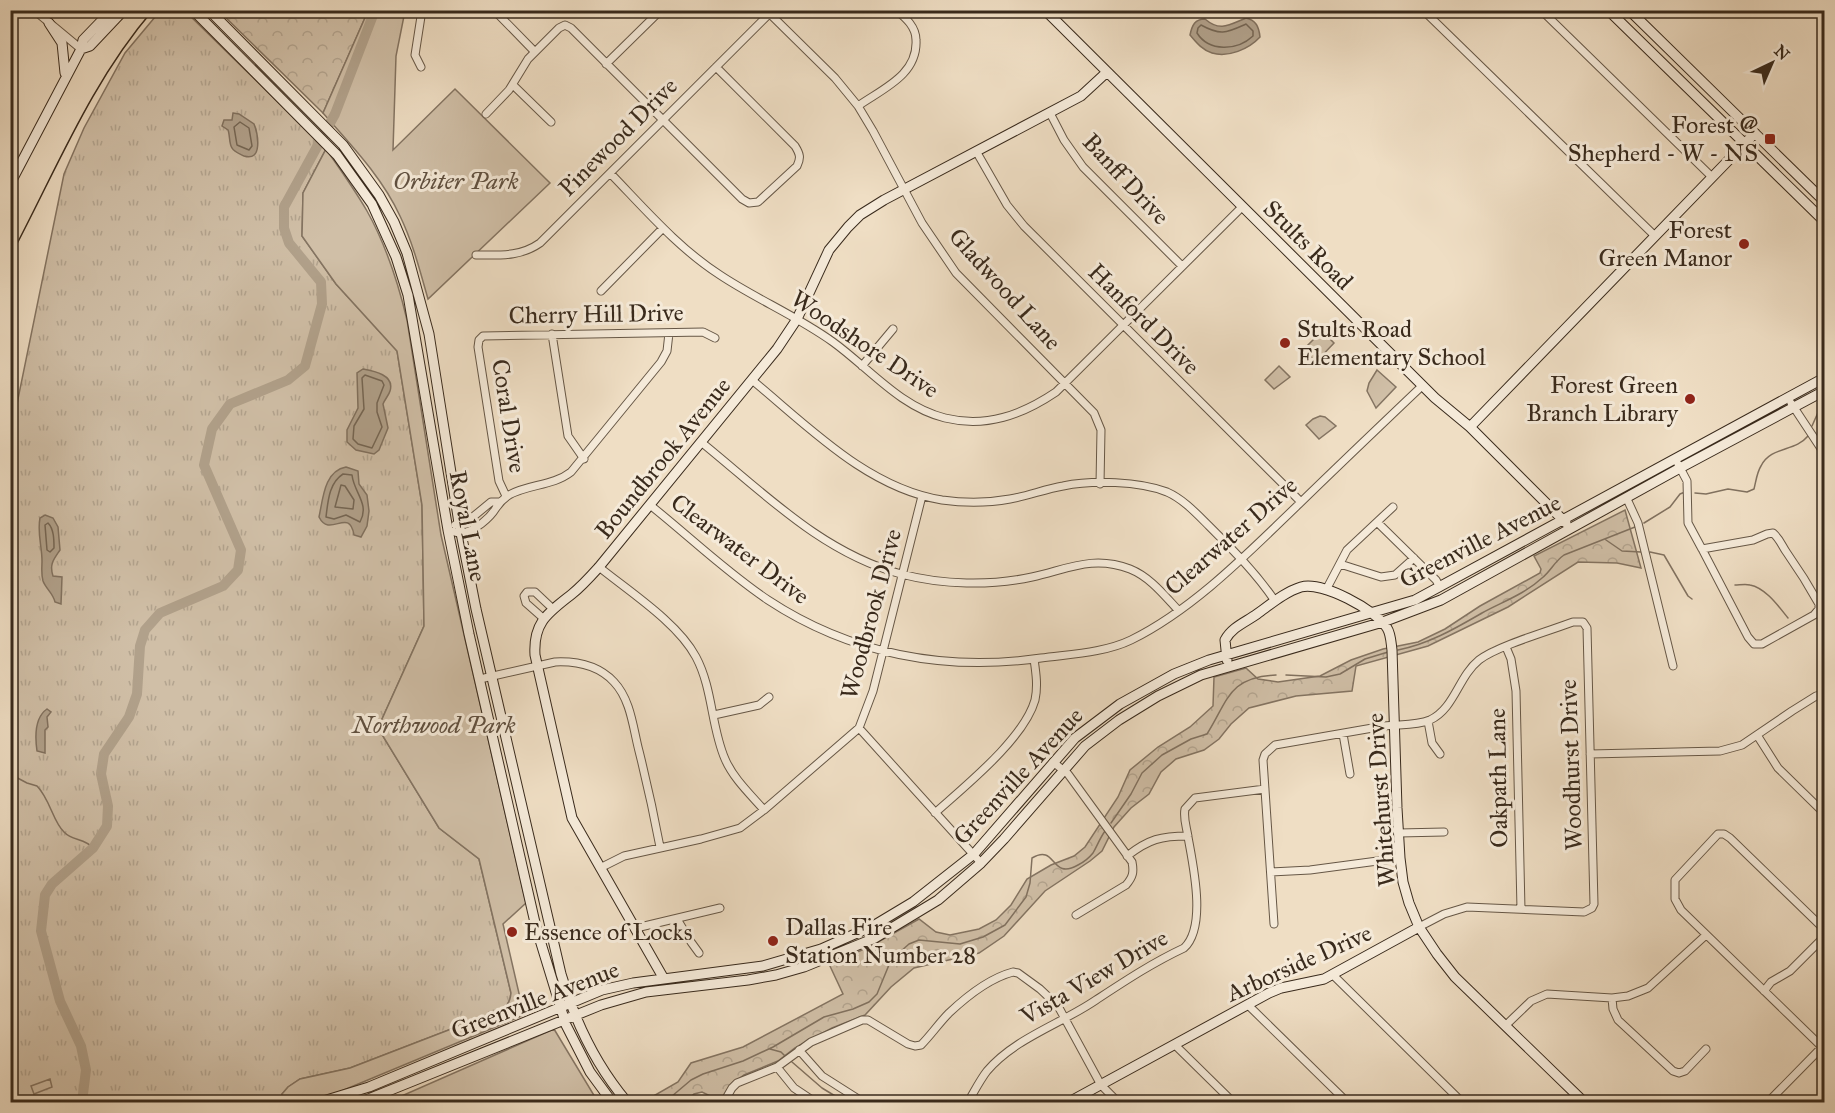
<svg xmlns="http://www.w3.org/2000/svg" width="1835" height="1113" viewBox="0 0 1835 1113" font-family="'IM FELL Great Primer',serif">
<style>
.grass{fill:url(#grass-tufts);stroke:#847462;stroke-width:1.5}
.forest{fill:url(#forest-crowns);stroke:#847462;stroke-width:1.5}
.green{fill:#d0bfa7;stroke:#847462;stroke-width:1.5}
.water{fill:#b1a18b;stroke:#81715f;stroke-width:1.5}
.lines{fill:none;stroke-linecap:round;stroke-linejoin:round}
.shore{stroke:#756654;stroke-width:1.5}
.stream{stroke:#81715f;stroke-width:1.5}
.river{stroke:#b1a18b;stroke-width:10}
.street-casing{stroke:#665746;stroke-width:9}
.secondary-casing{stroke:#392a1c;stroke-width:11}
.street{stroke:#f5ead9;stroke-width:7}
.secondary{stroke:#f5ead9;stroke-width:9}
.tram{stroke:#392a1c;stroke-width:1.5}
.poi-dot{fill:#8f2418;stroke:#f5ead9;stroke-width:2}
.labels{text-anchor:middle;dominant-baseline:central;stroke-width:6;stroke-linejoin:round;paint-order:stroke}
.poi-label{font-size:24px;fill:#392a1c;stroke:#f5ead9;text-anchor:end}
.street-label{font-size:24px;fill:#392a1c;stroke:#f5ead9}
.park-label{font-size:24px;font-style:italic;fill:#5f4f3f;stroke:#f5ead9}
</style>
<defs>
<pattern id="grass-tufts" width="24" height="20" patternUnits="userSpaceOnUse" patternTransform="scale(1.5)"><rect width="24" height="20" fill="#d0bfa7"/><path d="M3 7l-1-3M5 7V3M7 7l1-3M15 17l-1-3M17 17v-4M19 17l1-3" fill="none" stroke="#b3a48f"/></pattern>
<pattern id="forest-crowns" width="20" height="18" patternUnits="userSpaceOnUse" patternTransform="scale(1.5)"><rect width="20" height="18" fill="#d0bfa7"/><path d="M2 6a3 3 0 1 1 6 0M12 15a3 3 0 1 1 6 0" fill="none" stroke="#b3a48f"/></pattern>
</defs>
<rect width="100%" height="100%" fill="#efdec4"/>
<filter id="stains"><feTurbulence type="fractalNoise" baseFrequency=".00333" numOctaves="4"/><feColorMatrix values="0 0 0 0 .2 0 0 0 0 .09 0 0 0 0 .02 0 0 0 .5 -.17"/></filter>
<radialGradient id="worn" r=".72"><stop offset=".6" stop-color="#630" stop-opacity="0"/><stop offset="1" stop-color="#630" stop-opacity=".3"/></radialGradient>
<path class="grass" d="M160 11H185L326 149 303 193 302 236 336 284 397 351 422 505 424 626 378 728 439 828 479 859 511 993C510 1003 507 1007 498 1011L350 1068 300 1079 288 1087 282 1094V1102H11V433L64 174 84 128 125 53Z"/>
<path class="forest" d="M219 11H368L323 113Z
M1625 510 1641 568 1617 563 1578 562 1508 607 1428 646 1356 666 1352 691 1296 696 1249 708 1231 724 1219 739 1204 750 1176 759 1161 772 1149 794 1131 808 1114 827 1102 851 1090 861 1045 891 1004 936 979 953 914 968 891 987 865 1015 832 1028 795 1048 778 1061 744 1075 731 1085 721 1101 702 1092 694 1094 686 1102H643L678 1082 691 1063 743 1047 843 994 829 964 869 947 919 919 936 932 950 935 979 929 996 920 1011 905 1027 879 1051 865 1074 856 1085 847 1118 797 1130 770 1158 747 1190 727 1213 706 1214 677 1246 668 1258 679 1278 682 1320 676 1351 660 1383 649 1418 642 1445 629 1480 606 1540 573 1541 569 1534 556Z"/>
<path class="green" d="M368 11H405L396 56 393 150 455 89 550 183 428 299C420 271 413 243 400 216 382 177 351 145 323 113Z
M326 149C340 169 355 190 367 211 386 245 398 282 407 320L441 535 526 903 503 924 524 1015 339 1092 318 1098 282 1102V1094L288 1087 300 1079 350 1068 498 1011C507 1007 510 1003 511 993L479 859 439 828 378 728 424 626 422 505 397 351 336 284 302 236 303 193Z
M1322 331 1334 343 1316 362 1305 351 1307 349 1306 347Z
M1279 366 1290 377 1274 389 1265 380Z
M1377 370 1396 387 1376 408 1367 391 1369 383Z
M1320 416 1325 417 1336 426 1319 439 1306 425 1313 419Z
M554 1029 598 1102H385H388Z
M50 1079 52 1087 34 1094 31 1086Z"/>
<path class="water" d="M1246 18C1256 20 1259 27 1260 37 1249 49 1228 58 1212 53 1202 50 1196 42 1190 35 1192 25 1195 19 1205 19 1220 32 1229 25 1246 18Z
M233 113 239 114 254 124C258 134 263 162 244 156 240 154 234 152 232 148 229 144 230 135 228 130L222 126 224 120H232Z
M363 369C374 371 395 375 390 391 389 395 385 399 383 404L388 428 379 450 374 454 356 450 347 442V430L358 408 357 373Z
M346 467 358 471 359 484 367 495 369 511 367 526 361 537 354 535C349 506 330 539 319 517 323 499 324 471 346 467Z
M45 515 53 518 58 527 60 550C54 559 49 564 53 576L62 577 61 604 55 602C53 593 46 589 43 581 41 574 42 568 42 561 42 546 37 533 40 518Z
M47 709 51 712 47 717 48 727 45 730V753L37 751C35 737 34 718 47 709Z"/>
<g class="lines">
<path class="shore" d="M1246 24 1253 31V36C1237 51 1209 52 1197 33L1198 28 1201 25C1221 36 1226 33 1246 24Z
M240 122 249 128 252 146 249 150 237 145 234 127Z
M365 375 382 381 384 385 377 403V412L382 427 372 448 358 444 353 439 354 426 364 409 362 378Z
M343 474 352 475C354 493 370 504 360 522L346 515 334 519 326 517C328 501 329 483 343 474Z
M341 485 345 486 354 500 353 509 335 507Z
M48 523C54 529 54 540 54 548L50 552 47 550 45 525Z"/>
<path class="stream" d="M1812 426 1820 408 1824 406
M1695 493 1706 494 1728 489 1747 492 1754 489C1756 481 1757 472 1761 466 1771 446 1795 452 1808 436
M1644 523 1670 507 1680 494 1685 492
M1606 540 1622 551 1641 552
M1650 552 1664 555 1688 596 1692 599
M1735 585C1739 585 1746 584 1750 585 1766 588 1779 607 1788 618
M1398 650C1429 644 1456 628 1482 613 1502 602 1525 594 1542 578 1551 571 1554 562 1564 555L1635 527
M1286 675 1326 677 1340 674 1365 659 1388 652
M10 774 27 783 37 786C50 799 53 822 64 832 72 841 85 838 93 848
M1111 823 1131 794 1142 773 1162 755 1191 739 1207 734C1228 701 1228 677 1276 675
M770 1049 781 1052 785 1056
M792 1062 822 1088 845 1102
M665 1102 691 1080 703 1074 743 1061 773 1047 824 1017 853 1009 869 1002 877 994 891 960 909 944 919 940 960 944 983 937 1005 925 1026 897 1030 883 1032 858C1057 843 1050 881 1078 865 1084 862 1089 858 1093 853 1097 846 1100 838 1105 831"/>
<path class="river" d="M82 1102 86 1070 81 1046 60 1001 41 931 45 895 52 884 93 848 107 826 108 806 101 774 104 754 129 717 137 694 140 646 145 630 160 613 223 586 238 570 241 550 204 465 212 429 230 404 288 380 305 366 322 304 321 282 289 243 284 228V207L335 114 375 10"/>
<defs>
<path id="street" d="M34 10 81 49
M494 10 535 52
M1423 10 1655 236
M1541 10 1712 177
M769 13 835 78 858 106 873 131 922 223 956 273 1094 413 1101 430 1100 484
M606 64 661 10
M421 67 415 55 422 10
M513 85 551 122
M858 106C882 89 918 75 916 40 916 27 906 18 896 10
M1050 113 1064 140 1083 167 1182 266
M486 114 509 90 528 59 559 28 565 25 571 28 742 199 749 203 758 202 797 166C801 158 800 154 795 146L716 67
M976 151 1007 205 1024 226 1301 502
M610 173C644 208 678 248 720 275 756 299 797 316 833 342 869 368 900 407 945 418 986 428 1022 415 1056 392L1242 207
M476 255C500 255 520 257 540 243L771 12
M601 291 663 228
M552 334 568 436 584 459
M862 366 893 329
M752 380C808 426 867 488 942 500 964 503 988 503 1010 499 1028 496 1045 489 1063 486 1092 480 1139 481 1167 492 1183 499 1196 513 1209 526 1233 550 1256 573 1275 601
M1791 403 1824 453
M701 442C763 492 822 553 901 574 943 585 990 586 1032 577 1068 569 1093 555 1130 569 1150 577 1164 595 1178 610
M1678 464 1687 481 1688 523 1702 549
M506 496 499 481 478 347 479 340 483 336 703 332 715 338
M1627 499 1638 523 1673 666
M650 505C689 536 726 572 768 600 850 654 945 672 1041 658 1070 654 1104 653 1131 640 1194 609 1249 552 1299 504 1340 464 1381 425 1422 386
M1377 522 1436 580 1440 587
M455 525 474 516 491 502H499
M448 530C452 531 458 534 462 533 475 531 490 518 496 508 500 502 503 499 509 495 529 484 553 486 571 472L661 362 667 351 669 333
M1773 533C1780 539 1782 546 1787 553 1799 570 1809 586 1819 604V609L1814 615 1762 644H1754L1748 637 1702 549 1753 540 1767 534Z
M1340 564 1381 577 1395 575 1414 558
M599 567C630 592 678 623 696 657 713 689 711 727 725 759 733 778 750 794 764 810
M1326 590 1347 550 1393 507
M543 618 526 603 524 596 527 592H535L553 609
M1506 647 1511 659 1516 691 1521 909
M480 679 555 662C577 661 598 665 614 682 631 700 633 728 639 751 647 783 654 815 660 847
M714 715 759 705 769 697
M1428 721 1432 743 1440 754
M859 728 981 863
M1343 734 1350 774
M1757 735 1778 768 1824 813
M1590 754 1720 751 1742 745 1792 711 1816 696 1824 694
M1053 762 1068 774 1132 862C1134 872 1133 877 1126 885L1076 915
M935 813C965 786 1024 739 1035 700 1038 686 1036 673 1034 659
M1399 833 1444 832
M1127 856C1149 839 1161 836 1188 836
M600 868 624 856 701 839 740 828 764 810 859 728 873 691 922 496
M1271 872 1310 870 1400 858
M677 919 691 942 699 953
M1274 924 1263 760 1265 754 1275 745C1311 739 1348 732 1384 726 1399 724 1415 726 1430 720 1455 708 1458 677 1479 660 1497 646 1549 631 1573 622H1583L1587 628 1594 904 1592 908 1584 912 1467 907 1444 914 1419 927
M636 928 720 908
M1333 975 1462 1102
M1764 991 1771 982 1790 971 1824 937
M1612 998 1613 1009 1618 1020 1673 1071 1679 1073 1685 1071 1706 1049
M1248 1005 1347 1102
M1505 1026 1531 1001 1547 994 1612 998 1628 996 1648 988 1706 935
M1175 1045 1233 1102
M1822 1047 1681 910 1675 899V880L1718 834H1724L1730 838 1824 929
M799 1050 822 1076 863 1102
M777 1067 794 1088 815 1102
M724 1102 732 1088 737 1083 777 1067 811 1042 862 1020H868L908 1044 915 1046 921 1045C931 1035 939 1023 949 1013 966 997 990 978 1013 972L1018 973 1040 989 1058 1006 1101 1085 1118 1102
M968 1102C974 1092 980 1080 987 1071 1015 1038 1061 1024 1096 1000 1125 981 1152 963 1184 948 1207 927 1193 865 1188 837 1187 828 1183 819 1185 809L1195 798 1265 789
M1569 1102 1577 1096
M1768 1102 1824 1045"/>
<path id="secondary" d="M193 10 337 155 372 204 396 257 408 295 448 530 469 634 536 927 566 1025 590 1072 612 1102
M209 10 343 145 379 195 394 222 407 253 429 334 459 523 476 609 561 974C575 1022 595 1064 627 1102
M1045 10 1435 398 1470 427 1566 523
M1608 10 1824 221
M1629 10 1824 201
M49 23 62 43 65 73
M81 49 90 46 124 10
M10 184 81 49 83 40 112 10
M1470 427 1755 133
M1227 660 1225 640C1232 627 1246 622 1257 614 1271 604 1285 592 1301 587 1322 581 1376 610 1387 628 1391 634 1391 643 1392 650L1397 808 1400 858 1403 882 1409 903 1419 927 1437 954 1455 977 1584 1102
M664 979 572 818 535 655C533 622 548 613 572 594 582 586 590 577 599 567L777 349 797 319 829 250 848 227 860 215 884 200 1081 96 1107 72
M320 1102 369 1087 602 990 633 983 763 966 821 949 873 926 913 902 974 854 1075 738 1120 704 1174 674 1209 660 1415 600 1824 378
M361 1102 601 1005 646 992 748 980 776 975 804 967 875 938 938 900 981 863 1004 839 1085 746 1119 720 1158 696 1201 675 1383 622 1441 600 1680 468 1824 391
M1069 1102 1269 993 1281 988 1324 979 1419 927"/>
</defs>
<use href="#street" class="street-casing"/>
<use href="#secondary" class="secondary-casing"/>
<use href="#street" class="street"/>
<use href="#secondary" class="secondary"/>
<path class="tram" d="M10 257C55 173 90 83 153 10"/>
</g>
<g class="poi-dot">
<rect x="1764" y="133" width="12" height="12" rx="3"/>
<circle cx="1744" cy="244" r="6"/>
<circle cx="1285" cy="343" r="6"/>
<circle cx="1690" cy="399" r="6"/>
<circle cx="512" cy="932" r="6"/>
<circle cx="773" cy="941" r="6"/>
</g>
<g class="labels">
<g class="poi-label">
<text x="1758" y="125">Forest @<tspan x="1758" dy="28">Shepherd - W - NS</tspan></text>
<text x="1732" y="230">Forest<tspan x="1732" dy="28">Green Manor</tspan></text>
<text x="1297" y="329" text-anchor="start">Stults Road<tspan x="1297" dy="28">Elementary School</tspan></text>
<text x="1678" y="385">Forest Green<tspan x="1678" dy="28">Branch Library</tspan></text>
<text x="785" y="927" text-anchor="start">Dallas Fire<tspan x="785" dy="28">Station Number 28</tspan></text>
<text x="524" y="932" text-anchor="start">Essence of Locks</text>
</g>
<g class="street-label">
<text transform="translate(618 137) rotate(-45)">Pinewood Drive</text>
<text transform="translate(1126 179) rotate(47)">Banff Drive</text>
<text transform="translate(1308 245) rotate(45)">Stults Road</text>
<text transform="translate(1005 289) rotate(48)">Gladwood Lane</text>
<text transform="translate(596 314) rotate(-1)">Cherry Hill Drive</text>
<text transform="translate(1144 319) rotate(45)">Hanford Drive</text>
<text transform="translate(865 344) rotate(34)">Woodshore Drive</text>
<text transform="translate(509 416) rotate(81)">Coral Drive</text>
<text transform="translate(663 458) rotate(-51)">Boundbrook Avenue</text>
<text transform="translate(468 526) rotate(79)">Royal Lane</text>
<text transform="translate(1231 536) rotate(-41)">Clearwater Drive</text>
<text transform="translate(1480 541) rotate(-27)">Greenville Avenue</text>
<text transform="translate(740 549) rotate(37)">Clearwater Drive</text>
<text transform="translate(871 614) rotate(-75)">Woodbrook Drive</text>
<text transform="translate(1571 765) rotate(-92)">Woodhurst Drive</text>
<text transform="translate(1018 776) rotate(-47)">Greenville Avenue</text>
<text transform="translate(1498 778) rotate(-91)">Oakpath Lane</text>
<text transform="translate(1381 800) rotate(-94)">Whitehurst Drive</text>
<text transform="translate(1299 963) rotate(-24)">Arborside Drive</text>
<text transform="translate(1094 977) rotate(-30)">Vista View Drive</text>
<text transform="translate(535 1000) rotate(-21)">Greenville Avenue</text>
</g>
<g class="park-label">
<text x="456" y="181">Orbiter Park</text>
<text x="434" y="725">Northwood Park</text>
</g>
</g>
<rect width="1835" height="1113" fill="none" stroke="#efdec4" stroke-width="36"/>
<rect x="12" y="12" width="1811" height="1089" fill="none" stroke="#392a1c" stroke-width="3"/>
<rect x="18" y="18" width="1799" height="1077" fill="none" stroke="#392a1c" stroke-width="1.5"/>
<g transform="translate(1772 63) rotate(44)" stroke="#f5ead9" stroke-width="4.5" paint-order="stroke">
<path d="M0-4.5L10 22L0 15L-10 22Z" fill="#392a1c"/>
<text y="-9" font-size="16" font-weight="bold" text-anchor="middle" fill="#392a1c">N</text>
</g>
<rect width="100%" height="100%" filter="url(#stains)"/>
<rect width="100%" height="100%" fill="url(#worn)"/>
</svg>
